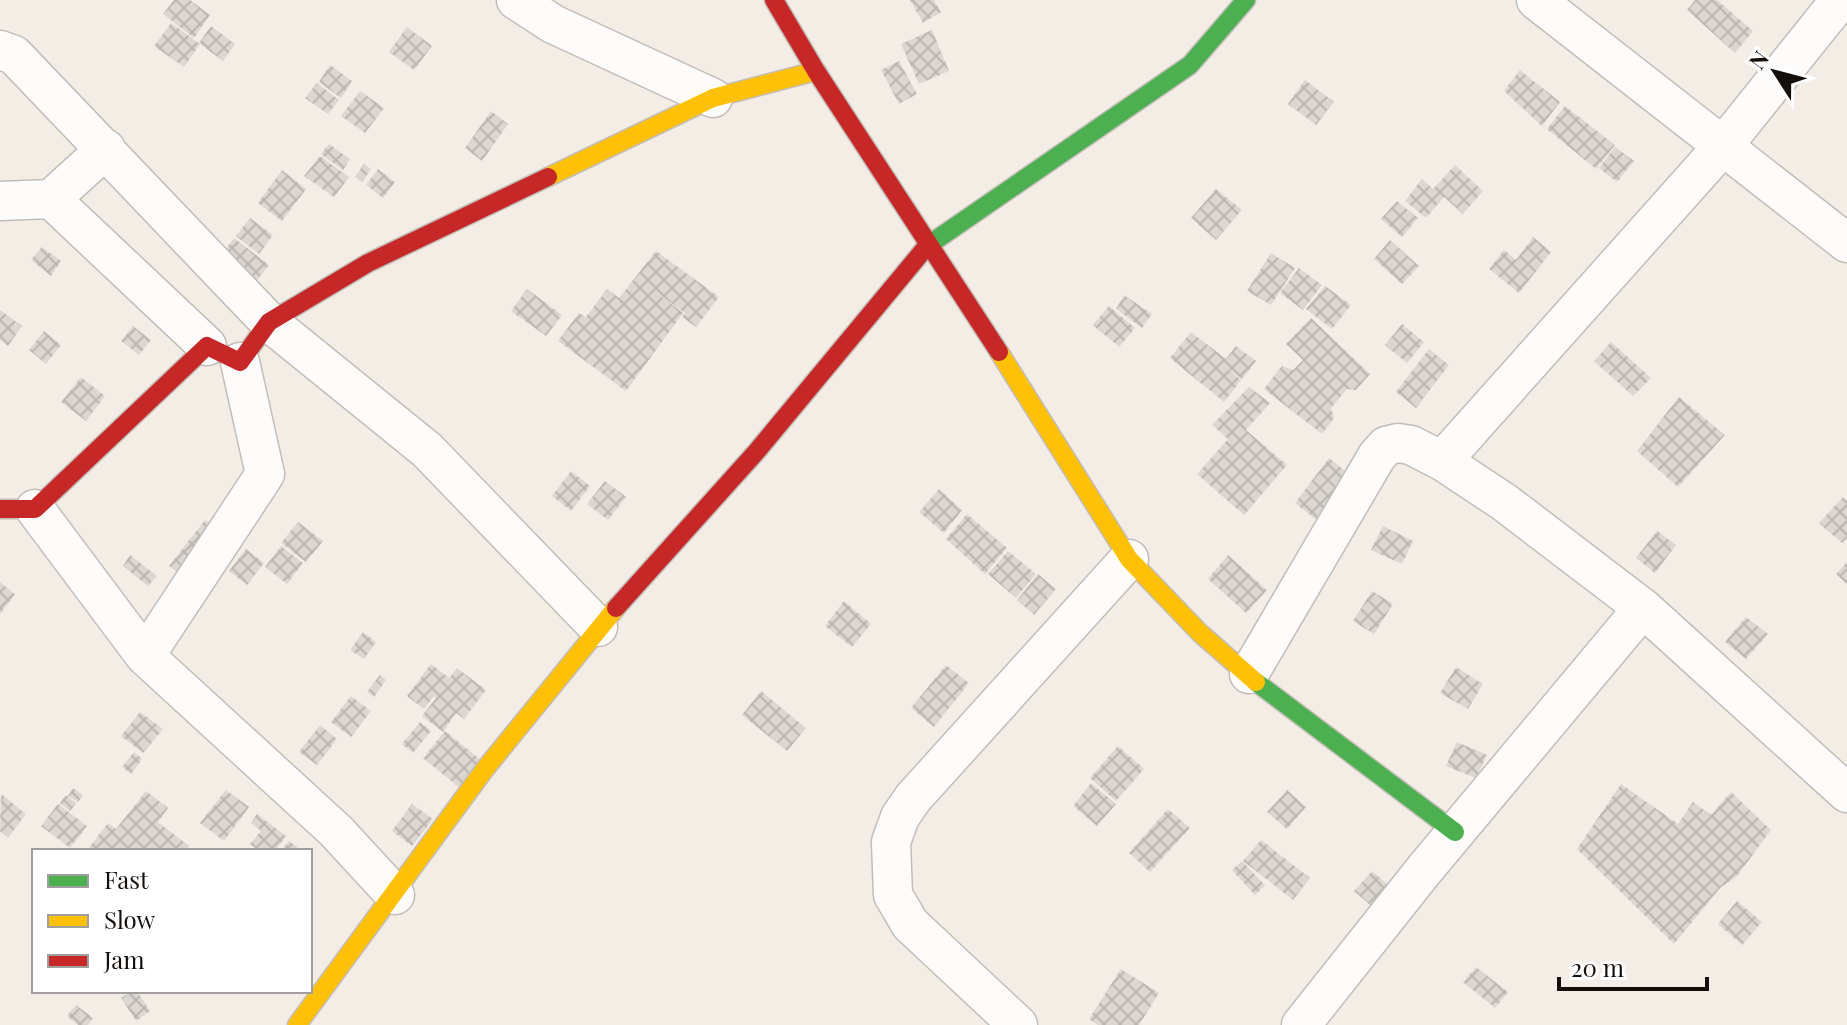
<svg xmlns="http://www.w3.org/2000/svg" width="1847" height="1025" viewBox="0 0 1847 1025" font-family="'Playfair Display',serif">
<style>
.building{fill:url(#building-cross-hatch)}
.lines{fill:none;stroke-linecap:round;stroke-linejoin:round}
.street-casing{stroke:#c2bdb7;stroke-width:41}
.fast-casing{stroke:#c2bdb7;stroke-width:21}
.slow-casing{stroke:#c2bdb7;stroke-width:21}
.jam-casing{stroke:#c2bdb7;stroke-width:21}
.street{stroke:#fdfcfb;stroke-width:38}
.fast{stroke:#4caf50;stroke-width:18}
.slow{stroke:#ffc107;stroke-width:18}
.jam{stroke:#c62828;stroke-width:18}
</style>
<defs>
<pattern id="building-cross-hatch" width="8" height="8" patternUnits="userSpaceOnUse" patternTransform="scale(2)"><rect width="8" height="8" fill="#dcd6d1"/><path d="M0 0l8 8M0 8l8-8" fill="none" stroke="#bcb6b2"/></pattern>
</defs>
<rect width="100%" height="100%" fill="#f4ede6"/>
<path class="building" d="M174 0H190L210 15 194 38 163 14Z
M910 0H934L941 12 923 23Z
M1695 0H1717L1753 31 1735 53 1687 10Z
M171 23 200 44 184 67 154 46Z
M211 26 235 44 223 61 199 43Z
M407 27 432 46 414 70 389 52Z
M932 30 949 71 919 84 901 44Z
M899 61 917 94 899 104 881 70Z
M330 65 352 81 341 98 319 82Z
M1520 70 1560 102 1542 126 1504 91Z
M1305 80 1334 102 1316 125 1288 104Z
M317 83 339 100 328 114 305 98Z
M360 91 384 108 365 133 341 116Z
M1565 106 1615 145 1596 169 1547 129Z
M491 111 508 124 482 161 465 148Z
M329 144 350 159 343 170 321 154Z
M1615 147 1634 161 1617 182 1599 168Z
M320 156 349 177 334 197 304 176Z
M364 164 371 169 362 182 355 177Z
M1455 165 1483 191 1463 214 1444 197 1426 218 1405 201 1422 179 1433 189Z
M378 169 395 182 383 198 366 185Z
M282 170 306 189 282 221 258 203Z
M1216 189 1242 210 1216 240 1191 218Z
M1397 201 1418 218 1402 237 1381 219Z
M250 218 273 235 259 254 236 236Z
M1533 237 1551 252 1519 293 1489 269 1504 250 1516 260Z
M234 238 269 265 253 285 219 259Z
M1390 240 1419 266 1402 284 1374 259Z
M42 247 61 261 51 276 31 260Z
M656 251 719 297 696 327 682 317 685 313 652 289 683 313 626 391 558 341 579 313 586 317 607 289 619 298Z
M1271 253 1295 268 1271 305 1247 291Z
M1299 268 1322 285 1303 310 1280 293Z
M1325 286 1351 305 1332 329 1306 309Z
M527 289 562 315 546 336 511 311Z
M1124 295 1152 314 1142 328 1116 309Z
M1109 306 1135 328 1119 347 1093 325Z
M0 310 22 326 8 346 0 340Z
M1311 318 1370 374 1356 390 1347 389 1331 408 1334 418 1322 434 1264 389 1282 366 1293 370 1303 360 1286 344Z
M1402 324 1424 342 1407 363 1385 345Z
M133 326 151 340 139 355 121 341Z
M44 331 61 345 46 364 29 350Z
M1191 332 1226 359 1236 346 1256 361 1242 379 1225 366 1241 380 1224 402 1170 358Z
M1611 342 1651 378 1633 396 1594 361Z
M1429 349 1449 365 1416 408 1396 392Z
M81 377 105 396 86 421 61 402Z
M1249 387 1270 403 1246 430 1287 465 1244 515 1197 474 1228 439 1212 425Z
M1679 397 1725 435 1678 487 1637 451Z
M1329 458 1356 480 1322 524 1295 503Z
M571 471 590 486 571 511 552 496Z
M605 481 626 497 608 520 587 504Z
M939 489 962 510 944 533 919 512Z
M1843 497 1847 501V538L1842 543 1819 523Z
M967 514 1007 548 985 574 946 539Z
M205 520 225 535 189 581 169 566Z
M298 522 323 541 306 562 281 543Z
M1383 526 1413 541 1402 564 1371 550Z
M1657 531 1676 545 1655 573 1636 558Z
M281 546 303 563 287 584 265 567Z
M246 549 264 563 247 585 229 571Z
M1008 551 1036 574 1016 598 988 574Z
M130 555 157 576 148 586 123 566Z
M1228 555 1267 590 1246 613 1208 579Z
M1847 562V584L1836 574Z
M1038 574 1056 589 1034 615 1017 600Z
M0 582 15 594 0 614Z
M1372 591 1393 604 1374 634 1353 621Z
M844 601 871 624 852 647 825 626Z
M1746 617 1768 634 1746 659 1725 642Z
M363 632 376 642 364 659 350 650Z
M431 664 449 678 457 668 486 690 464 719 456 713 443 732 422 716 436 698 434 696 424 709 407 696Z
M946 665 969 683 934 727 911 708Z
M1456 667 1483 684 1468 709 1440 693Z
M380 675 386 680 374 697 367 692Z
M761 691 806 728 787 751 742 715Z
M351 696 371 711 351 737 331 722Z
M140 712 163 729 143 753 121 736Z
M420 722 431 731 413 753 402 744Z
M320 725 337 739 317 765 299 752Z
M445 731 483 762 461 789 423 758Z
M1457 742 1487 755 1476 778 1446 766Z
M1118 746 1144 769 1116 801 1090 778Z
M134 752 142 759 131 774 122 767Z
M1091 783 1116 804 1097 826 1073 806Z
M1621 784 1678 824 1693 802 1711 815 1731 792 1771 830 1737 876 1720 888 1674 944 1577 849Z
M73 788 83 795 78 802 68 796Z
M226 790 249 807 224 841 200 823Z
M1287 790 1306 807 1287 829 1267 812Z
M146 791 168 808 158 822 189 846 185 851 88 849 108 823 116 829Z
M1 794 26 814 8 838 0 831Z
M66 795 76 803 70 811 60 803Z
M58 804 87 826 70 848 41 826Z
M412 804 433 819 412 846 392 831Z
M1168 809 1190 828 1150 872 1129 853Z
M257 814 286 836 275 851H259L250 844 261 831 251 823Z
M1261 840 1310 878 1293 900 1243 861Z
M289 841 302 851H281Z
M1242 861 1265 885 1255 895 1232 870Z
M1372 871 1396 892 1378 912 1354 891Z
M1737 901 1762 922 1742 945 1718 924Z
M1476 967 1508 992 1495 1008 1463 982Z
M1121 969 1159 993 1139 1025H1098L1089 1019Z
M132 991H137L150 1011 136 1021 121 998Z
M76 1005 93 1018 88 1025H78L67 1016Z"/>
<g class="lines">
<defs>
<path id="street" d="M516 0 553 24 713 98
M1536 0 1847 243
M0 50 14 55 269 322 427 450 598 627
M51 199 106 149
M0 201 51 199 207 346
M1442 461 1723 146 1840 0
M35 509 145 656 336 831 395 895
M145 656 265 474 240 362
M1249 674 1377 456 1386 446 1398 443 1411 445 1442 461 1504 502 1643 608 1847 793
M1018 1025 910 924 893 895 891 842 900 817 913 798 1129 559
M1301 1025 1424 870 1643 608"/>
<path id="fast" d="M927 246 1190 65 1246 0
M1256 682 1455 832"/>
<path id="slow" d="M548 177 713 98 816 71
M999 352 1129 559 1200 633 1256 682
M297 1025 485 769 616 608"/>
<path id="jam" d="M774 0 816 71 999 352
M0 509H35L207 346 240 362 269 322 368 263 548 177
M616 608 757 451 927 246"/>
</defs>
<use href="#street" class="street-casing"/>
<use href="#fast" class="fast-casing"/>
<use href="#slow" class="slow-casing"/>
<use href="#jam" class="jam-casing"/>
<use href="#street" class="street"/>
<use href="#fast" class="fast"/>
<use href="#slow" class="slow"/>
<use href="#jam" class="jam"/>
</g>
<rect x="32" y="849" width="280" height="144" fill="#ffffff" stroke="#a19f9d" stroke-width="2"/>
<rect x="48" y="875" width="40" height="12" fill="#4caf50" stroke="#a19f9d" stroke-width="2"/>
<text x="104" y="889" font-size="24" fill="#140f0b">Fast</text>
<rect x="48" y="915" width="40" height="12" fill="#ffc107" stroke="#a19f9d" stroke-width="2"/>
<text x="104" y="929" font-size="24" fill="#140f0b">Slow</text>
<rect x="48" y="955" width="40" height="12" fill="#c62828" stroke="#a19f9d" stroke-width="2"/>
<text x="104" y="969" font-size="24" fill="#140f0b">Jam</text>
<g transform="translate(1775 72) rotate(306)" stroke="#ffffff" stroke-width="6" paint-order="stroke">
<path d="M0-6L14 30L0 20L-14 30Z" fill="#140f0b"/>
<text y="-12" font-size="22" font-weight="bold" text-anchor="middle" fill="#140f0b">N</text>
</g>
<path d="M1559 977v12h148v-12" fill="none" stroke="#140f0b" stroke-width="4"/>
<text x="1571" y="977" font-size="24" fill="#140f0b" stroke="#ffffff" stroke-width="6" paint-order="stroke">20 m</text>
</svg>
